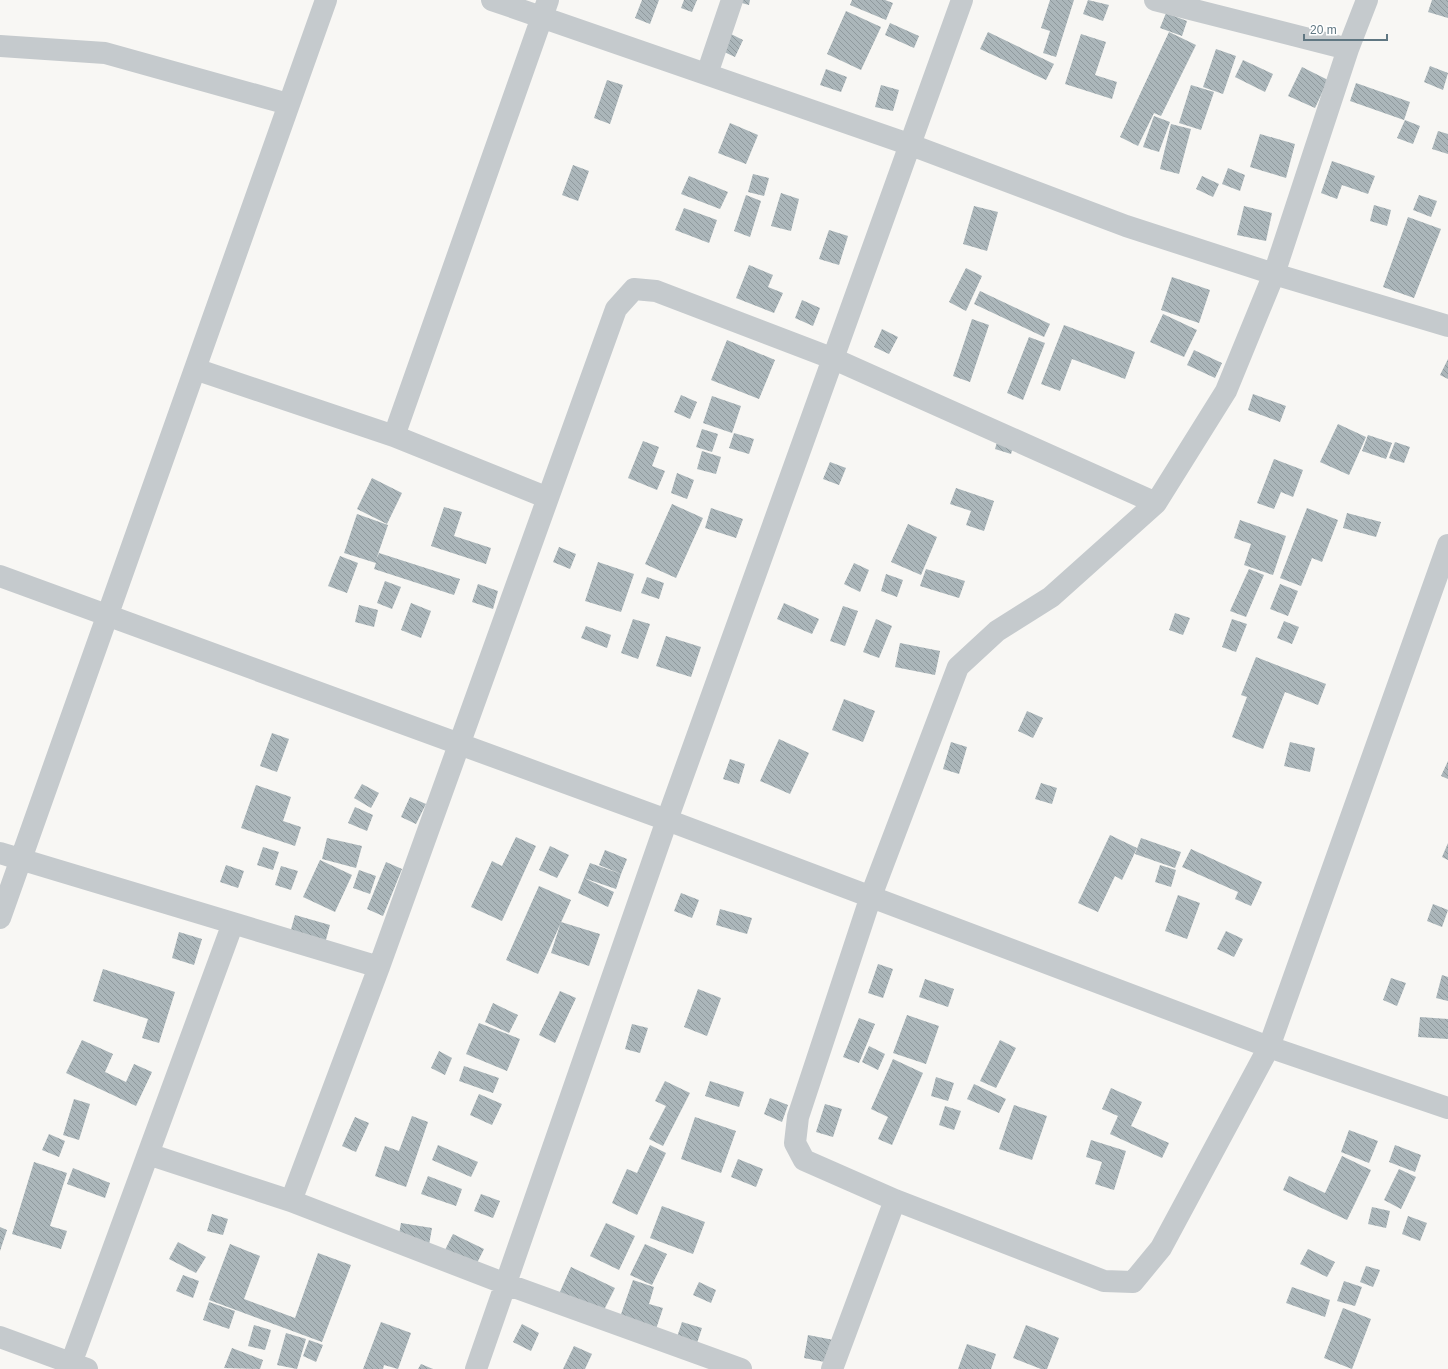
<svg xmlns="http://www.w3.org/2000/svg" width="1448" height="1369" viewBox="0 0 1448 1369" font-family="Arial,sans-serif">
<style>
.building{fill:url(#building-back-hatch)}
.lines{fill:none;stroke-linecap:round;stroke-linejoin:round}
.street{stroke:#c5cacd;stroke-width:22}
</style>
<defs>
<pattern id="building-back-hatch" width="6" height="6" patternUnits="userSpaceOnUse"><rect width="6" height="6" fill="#abb6ba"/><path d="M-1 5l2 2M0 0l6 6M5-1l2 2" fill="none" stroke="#8f999d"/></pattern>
</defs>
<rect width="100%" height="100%" fill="#f8f7f4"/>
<path class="building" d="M642 0H659L650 24 635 18Z
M684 0H697L692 12 681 8Z
M731 0H750L749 5Z
M852 0H885L893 3 886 20 850 5Z
M1050 0H1074L1056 57 1043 53 1050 31 1041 28Z
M1088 0 1109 5 1103 21 1083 14Z
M1432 0H1448V18L1428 12Z
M846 11 881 27 861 70 827 54Z
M1166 13 1187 21 1182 36 1160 28Z
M890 23 919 36 914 48 885 35Z
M715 26 743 40 735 57 707 44Z
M988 32 1054 64 1046 80 980 49Z
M1169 32 1196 45 1161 116 1154 113 1138 146 1120 137Z
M1081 34 1106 42 1095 75 1117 82 1112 99 1065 84Z
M1216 49 1236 56 1223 94 1203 87Z
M1243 60 1273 74 1265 92 1235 77Z
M1430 66 1448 73 1443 90 1424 82Z
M1302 67 1328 80 1315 108 1288 96Z
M826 69 847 77 841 92 820 85Z
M607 80 623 85 610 124 594 118Z
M1356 83 1410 102 1404 120 1350 101Z
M881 85 899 90 893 111 875 107Z
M1191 85 1214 92 1201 130 1179 123Z
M1154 116 1170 122 1159 152 1143 147Z
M1405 120 1420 126 1413 144 1397 138Z
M730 123 758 135 746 164 718 153Z
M1171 124 1191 129 1179 174 1160 169Z
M1438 131 1448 134V154L1432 149Z
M1260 134 1295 144 1286 178 1250 167Z
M1332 161 1375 176 1368 194 1342 185 1337 199 1321 193Z
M573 165 589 171 578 201 562 195Z
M1228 168 1245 175 1240 191 1222 184Z
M753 174 769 178 764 196 748 192Z
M689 176 728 192 720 209 681 194Z
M1202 176 1219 184 1213 197 1196 189Z
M781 193 799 199 791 231 771 226Z
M746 195 761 201 750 237 734 231Z
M1419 195 1437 201 1431 217 1413 210Z
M1374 205 1391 210 1387 226 1370 221Z
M974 206 998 212 987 251 963 244Z
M1244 206 1272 213 1266 241 1237 235Z
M684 208 717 220 709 243 675 230Z
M1408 217 1441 229 1414 298 1383 287Z
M829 230 848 236 839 265 819 259Z
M749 265 773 275 768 287 783 293 774 313 736 298Z
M966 268 982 276 966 311 949 302Z
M1172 277 1210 290 1199 323 1161 310Z
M980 291 1050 324 1044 337 974 304Z
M802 300 820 308 813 326 795 318Z
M1163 314 1197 330 1184 357 1150 342Z
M972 319 989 325 970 382 953 376Z
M1064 325 1135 352 1125 379 1072 359 1060 391 1041 384Z
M882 329 898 337 889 354 874 347Z
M1029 337 1045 343 1023 400 1007 393Z
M727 340 775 360 759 399 711 380Z
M1194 350 1222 363 1215 378 1187 365Z
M1448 359V379L1440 375Z
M1253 394 1286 406 1280 422 1248 410Z
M681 395 697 402 690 419 674 412Z
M712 396 741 406 732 433 703 423Z
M1338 424 1366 437 1349 475 1320 462Z
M702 429 718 434 712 452 696 447Z
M1000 432 1016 437 1011 454 995 449Z
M734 433 754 439 749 454 729 448Z
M1368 435 1392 443 1386 459 1362 451Z
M643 441 659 447 652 466 665 471 657 490 628 478Z
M1395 442 1410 447 1404 463 1389 458Z
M702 451 721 457 716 474 697 469Z
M1274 459 1303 470 1293 497 1281 492 1274 509 1257 503Z
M830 462 846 468 839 485 823 479Z
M677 473 694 480 687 499 671 493Z
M372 478 402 493 387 524 357 509Z
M956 488 994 501 984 531 966 525 971 511 950 504Z
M672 504 703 518 676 578 645 564Z
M444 507 462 512 454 536 491 548 486 564 431 546Z
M711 508 743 519 736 538 705 528Z
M1307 508 1338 520 1322 562 1312 558 1301 586 1280 578Z
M1347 513 1381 522 1376 537 1343 528Z
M357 514 388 525 376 560 379 553 460 579 454 595 374 569 376 563 344 553Z
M1240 520 1286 536 1273 575 1244 565 1251 544 1234 538Z
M908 524 937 537 921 575 891 562Z
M559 547 576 554 570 569 553 562Z
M340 556 358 563 347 593 328 586Z
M598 562 634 574 621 612 585 601Z
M854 563 869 570 860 592 844 584Z
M926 569 965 581 959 598 920 586Z
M1249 569 1264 575 1246 617 1230 611Z
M886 574 903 580 897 597 881 591Z
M647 577 664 583 659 599 641 593Z
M385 581 401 587 392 609 377 603Z
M478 584 498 591 493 609 472 602Z
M1280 584 1298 591 1288 616 1270 609Z
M411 603 431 611 421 638 401 630Z
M784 603 819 619 812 634 777 619Z
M359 605 378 610 374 627 355 622Z
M843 606 858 611 845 646 830 641Z
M1175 613 1190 618 1183 635 1169 630Z
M633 619 650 624 638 659 621 653Z
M876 619 892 626 879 658 863 652Z
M1232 619 1247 624 1236 652 1222 647Z
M1284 621 1299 627 1292 644 1277 638Z
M586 626 611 635 607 648 581 638Z
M666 636 701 647 691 677 656 666Z
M900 643 940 651 935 675 895 667Z
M1256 657 1326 684 1318 705 1285 692 1263 749 1232 737 1247 697 1241 695Z
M844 699 875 711 863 742 832 730Z
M1027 711 1043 718 1033 738 1018 731Z
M272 733 289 739 277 772 260 766Z
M779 739 809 753 790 794 760 781Z
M951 742 967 747 959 774 943 769Z
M1290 742 1315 748 1310 772 1284 766Z
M730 759 745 764 739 784 723 779Z
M1448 761V779L1441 776Z
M1041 783 1057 788 1052 804 1035 799Z
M362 784 379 793 371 808 354 798Z
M256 785 291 797 283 821 301 827 295 846 241 828Z
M410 797 426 804 416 824 401 817Z
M355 807 373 815 367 831 348 823Z
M1110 835 1137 848 1122 880 1115 876 1098 912 1078 903Z
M516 837 536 846 502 921 471 907 492 861 502 866Z
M327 838 362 846 356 868 322 859Z
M1141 838 1181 852 1175 868 1135 854Z
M1448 843V860L1442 857Z
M550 846 569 855 557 878 539 870Z
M263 847 279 852 273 870 257 865Z
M1191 849 1262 882 1251 906 1235 899 1238 892 1182 867Z
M605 850 627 859 621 874 599 865Z
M320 860 352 875 335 912 303 897Z
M386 862 402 869 383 916 367 909Z
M590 863 621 874 616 889 584 878Z
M226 865 244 871 238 888 220 882Z
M1160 865 1176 870 1171 887 1155 882Z
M281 866 298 871 291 890 275 885Z
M359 870 376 876 370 894 353 888Z
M584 878 614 892 608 907 578 893Z
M539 886 571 900 538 974 506 960Z
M681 893 699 900 692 918 674 911Z
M1178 895 1200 903 1187 939 1165 931Z
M1433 904 1448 910 1442 927 1427 921Z
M720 909 752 918 747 934 716 925Z
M295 915 330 925 324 947 289 937Z
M561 922 600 934 589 966 551 953Z
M1226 931 1243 939 1234 957 1217 949Z
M179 932 202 939 194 965 172 958Z
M878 964 893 969 883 998 868 993Z
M103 969 175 992 159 1043 142 1038 148 1019 93 1001Z
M1442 975 1448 977V1001L1436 998Z
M1391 978 1406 983 1397 1006 1383 1000Z
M925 979 954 989 948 1007 919 997Z
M698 989 721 998 707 1036 684 1027Z
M560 991 576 998 555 1043 539 1035Z
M493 1003 518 1015 509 1033 485 1022Z
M907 1015 939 1026 926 1064 893 1053Z
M1420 1017 1448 1019V1039L1418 1037Z
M859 1018 875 1024 859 1063 843 1057Z
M479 1023 520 1039 507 1071 466 1054Z
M632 1024 648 1028 640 1053 625 1049Z
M82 1040 113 1054 105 1072 126 1082 134 1064 152 1072 136 1106 66 1073Z
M1000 1040 1016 1048 996 1088 980 1081Z
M869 1046 885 1054 878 1070 862 1062Z
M439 1051 452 1058 445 1075 431 1068Z
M893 1059 923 1073 892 1145 878 1139 888 1117 871 1109Z
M464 1066 499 1078 493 1093 459 1081Z
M936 1077 954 1083 948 1101 931 1096Z
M665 1081 690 1093 663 1146 649 1139 666 1106 655 1101Z
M710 1081 744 1092 739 1107 705 1096Z
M974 1084 1006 1099 999 1113 967 1099Z
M1111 1088 1142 1102 1131 1126 1169 1143 1162 1158 1110 1134 1118 1116 1102 1109Z
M479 1094 502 1104 492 1125 470 1115Z
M770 1098 788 1105 782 1122 764 1114Z
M74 1099 90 1104 79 1140 63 1135Z
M825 1104 842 1109 833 1137 816 1132Z
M1014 1105 1047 1116 1032 1160 999 1149Z
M945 1106 961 1111 954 1130 939 1125Z
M412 1116 428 1122 406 1187 375 1176 385 1146 399 1151Z
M355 1117 369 1123 356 1152 342 1146Z
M695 1117 736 1131 721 1173 681 1159Z
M1349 1130 1378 1141 1369 1163 1341 1152Z
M49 1134 65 1141 59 1157 42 1150Z
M1091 1140 1126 1151 1114 1190 1095 1184 1102 1162 1086 1157Z
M438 1145 478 1162 471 1177 432 1160Z
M650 1145 666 1153 637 1215 612 1203 627 1169 637 1173Z
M1395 1145 1421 1155 1415 1172 1389 1162Z
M1342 1156 1371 1170 1347 1220 1283 1190 1289 1176 1325 1193Z
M738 1159 763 1169 756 1187 731 1177Z
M34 1162 67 1173 50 1226 67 1231 61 1249 12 1234Z
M73 1168 110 1183 105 1198 67 1184Z
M1399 1169 1416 1177 1401 1209 1384 1200Z
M428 1176 462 1189 456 1206 421 1194Z
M481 1194 500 1201 493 1218 474 1211Z
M662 1206 705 1222 693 1254 650 1238Z
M1372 1207 1390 1211 1386 1228 1368 1224Z
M212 1214 228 1219 223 1235 207 1231Z
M1408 1216 1427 1223 1420 1241 1402 1234Z
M401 1223 432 1228 429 1245 398 1240Z
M606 1223 635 1236 619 1270 590 1256Z
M0 1227 7 1230 0 1251Z
M453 1234 484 1249 476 1265 445 1250Z
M178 1242 206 1257 196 1273 169 1259Z
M230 1244 260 1256 244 1299 295 1318 318 1253 351 1265 322 1342 209 1300Z
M645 1244 667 1254 652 1285 630 1275Z
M1308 1249 1335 1262 1327 1277 1300 1264Z
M1366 1266 1380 1270 1373 1287 1360 1282Z
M571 1267 615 1288 602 1314 559 1294Z
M183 1275 199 1281 193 1298 176 1291Z
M633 1280 654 1287 649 1304 663 1308 656 1329 620 1317Z
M1344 1281 1362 1287 1355 1306 1337 1301Z
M699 1282 716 1290 711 1303 693 1295Z
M1292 1287 1330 1300 1325 1317 1286 1303Z
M209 1302 235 1311 229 1329 203 1320Z
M1343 1308 1371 1319 1352 1369 1324 1358Z
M381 1322 411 1333 398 1369 384 1365 383 1369H363Z
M682 1322 702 1328 697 1343 677 1337Z
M522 1324 539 1333 531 1351 513 1342Z
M254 1325 271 1330 265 1350 248 1346Z
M1026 1325 1059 1338 1047 1369H1041L1013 1358Z
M286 1333 306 1339 297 1369 277 1365Z
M808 1335 844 1342 840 1365 804 1358Z
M309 1340 323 1345 316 1362 303 1356Z
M967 1344 996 1354 991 1369H958Z
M574 1346 592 1354 585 1369H563Z
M232 1348 263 1360 260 1369 224 1368Z
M421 1364 433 1369H418Z"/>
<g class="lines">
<path class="street" d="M492 0 911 145 1126 226 1274 274 1448 326
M1155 0 1348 49
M1367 0 1348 49 1274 274 1226 391 1156 503 1051 597 997 631 958 667 871 896 798 1117 795 1143 804 1160 895 1200 1104 1281 1133 1282 1161 1248 1269 1047 1448 545
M0 46 105 53 288 104
M707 74 732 0
M195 369 394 436 548 498
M394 436 548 0
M0 576 667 820 1269 1047 1448 1108
M0 853 379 967
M0 918 326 0
M148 1154 291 1201 506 1284 741 1369
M291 1201 379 967 616 309 634 289 656 291 834 359 1156 503
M0 1337 87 1369
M69 1369 233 923
M476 1369 667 820 962 0
M832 1369 895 1200"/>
</g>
<path d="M1304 34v6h83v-6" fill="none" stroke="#607782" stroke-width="2"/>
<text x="1310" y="34" font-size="12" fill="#607782" stroke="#ffffff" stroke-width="3" paint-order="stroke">20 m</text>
</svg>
